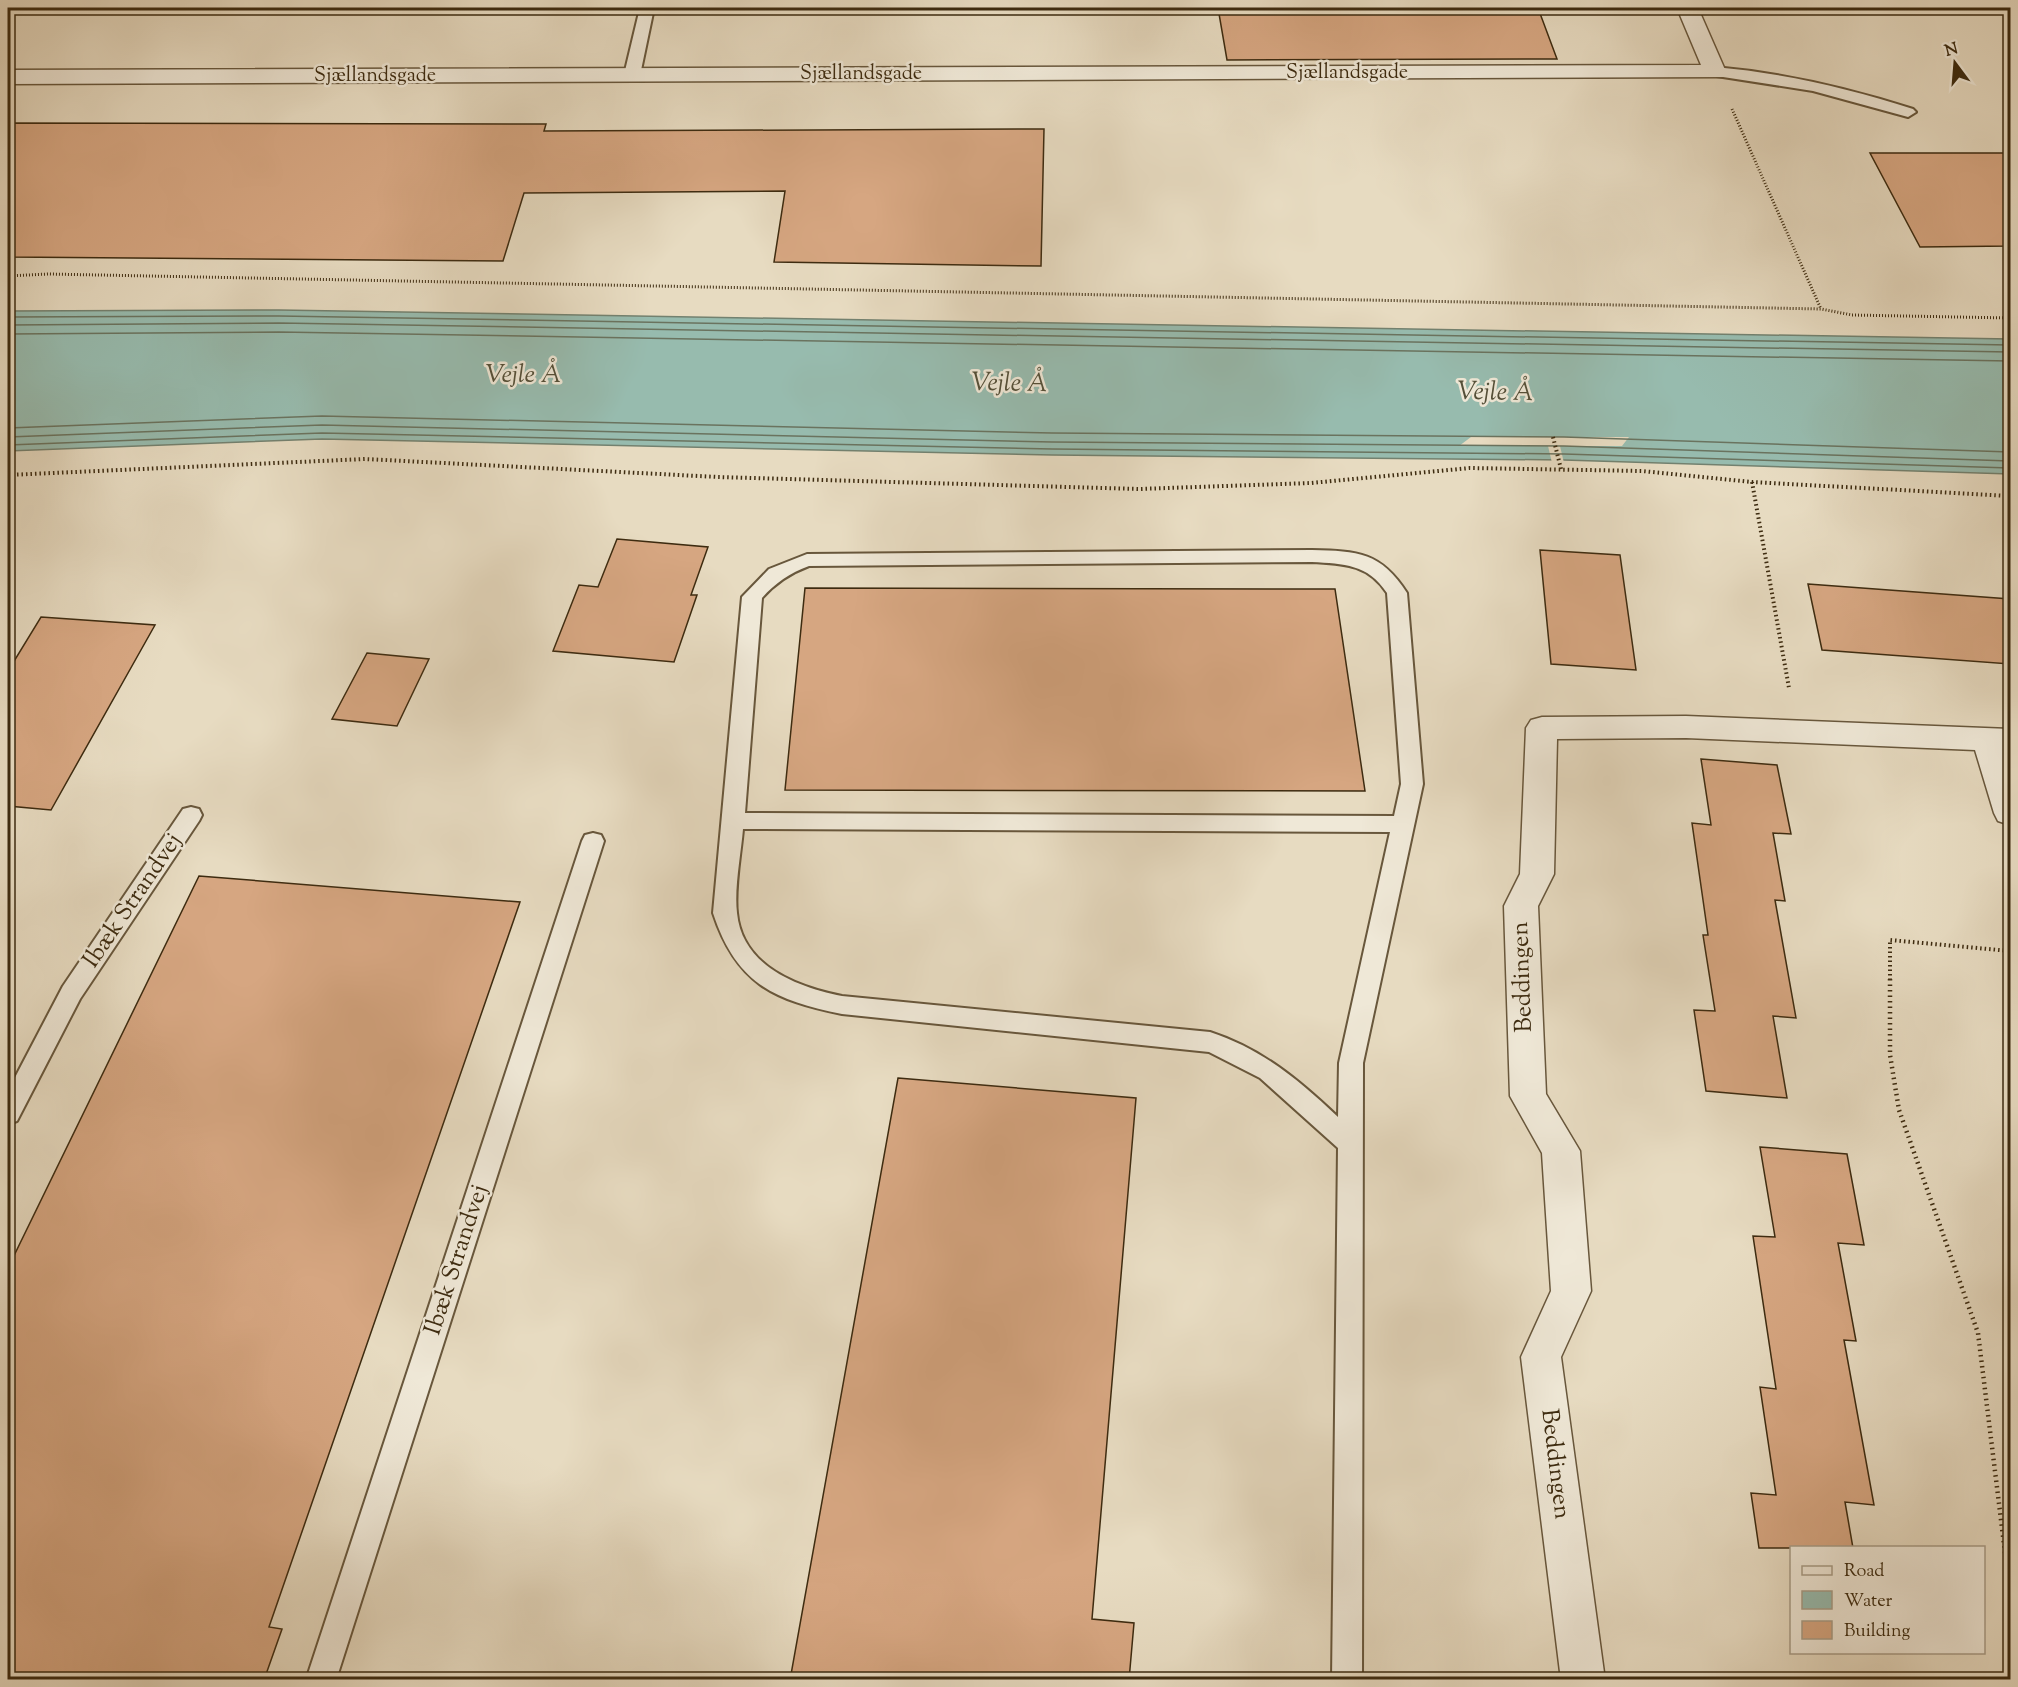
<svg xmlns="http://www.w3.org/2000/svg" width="2018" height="1687" viewBox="0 0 2018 1687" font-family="'Sorts Mill Goudy',serif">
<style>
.water{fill:#97bbae;stroke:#73816f;stroke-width:1.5}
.pier{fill:#e7dbc1}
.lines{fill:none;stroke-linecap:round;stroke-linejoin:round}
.shore{stroke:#6a735f;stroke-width:1.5}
.building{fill:#d6a681;stroke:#3d2b10;stroke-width:1.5}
.service-casing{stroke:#68573c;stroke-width:4}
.minor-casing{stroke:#68573c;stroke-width:3}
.path-far2{stroke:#3d2b10;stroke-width:3;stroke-dasharray:1 2;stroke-linecap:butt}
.path-far1{stroke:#3d2b10;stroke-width:4;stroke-dasharray:1.5 3;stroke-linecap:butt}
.path{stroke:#3d2b10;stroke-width:4.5;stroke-dasharray:1.5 4;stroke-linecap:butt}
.service{fill:#efe8d7;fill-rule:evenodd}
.minor{fill:#efe8d7;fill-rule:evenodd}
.labels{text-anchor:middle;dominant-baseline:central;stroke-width:5;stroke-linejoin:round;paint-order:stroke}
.far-street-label{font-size:20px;fill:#3d2b10;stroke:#efe8d7}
.street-label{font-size:24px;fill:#3d2b10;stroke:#efe8d7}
.water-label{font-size:26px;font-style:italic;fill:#544f38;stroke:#efe8d7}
</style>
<rect width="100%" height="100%" fill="#e7dbc1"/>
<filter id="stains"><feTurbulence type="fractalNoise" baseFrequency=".00333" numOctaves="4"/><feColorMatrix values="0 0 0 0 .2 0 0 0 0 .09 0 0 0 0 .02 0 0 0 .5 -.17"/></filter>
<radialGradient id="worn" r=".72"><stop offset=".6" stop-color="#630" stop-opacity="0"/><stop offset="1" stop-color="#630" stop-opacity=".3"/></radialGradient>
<path class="water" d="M279 310 2010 339V474L1564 460 1052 455 322 439 8 451V311Z"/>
<path class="pier" d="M1471 437H1629L1622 446H1560L1564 463H1552L1548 446H1459Z"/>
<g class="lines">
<path class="shore" d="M8 317 279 316 2010 345
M8 325 279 323 2010 352
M8 334 279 332 2010 361
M8 428 322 416 1052 433 1564 437 2010 452
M8 437 322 425 1052 442 1564 446 2010 461
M8 445 322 433 1052 449 1564 454 2010 468"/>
</g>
<path class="building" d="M1218 8H1538L1557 59 1227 60Z
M8 123 546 124 544 131 1044 129 1041 266 774 262 785 191 524 193 503 261 8 257Z
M1870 153H2010V246L1920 247Z
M617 539 708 547 691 595H697L674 662 553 651 579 585 598 587Z
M1540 550 1620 555 1636 670 1551 664Z
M1808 584 2010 599V664L1822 650Z
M805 588 1335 589 1365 791 785 790Z
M41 617 155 625 51 810 8 806V671Z
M367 653 429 659 397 726 332 719Z
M1701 759 1777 765 1791 834 1773 833 1785 901 1775 900 1796 1018 1773 1016 1787 1098 1706 1091 1694 1010 1715 1011 1703 935H1708L1692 823 1711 825Z
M199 876 520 902 269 1627 282 1629 264 1680H8V1268Z
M898 1078 1136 1098 1092 1619 1134 1623 1129 1680H790Z
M1760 1147 1847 1154 1864 1245 1838 1243 1856 1341 1844 1340 1874 1505 1845 1502 1853 1548H1759L1751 1493 1776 1495 1760 1387 1776 1389 1753 1236 1775 1237Z"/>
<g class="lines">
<defs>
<path id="service" d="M640 8H654L640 75 632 80 624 75Z
M1715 67C1783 73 1848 88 1913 109L1916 112 1908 117 1813 91 1710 75 1707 72Z
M1312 550C1358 551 1381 552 1407 593L1423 784 1363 1063 1362 1680H1332L1338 1148 1260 1078 1209 1052 842 1014C773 1000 736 983 713 913L742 597 769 569 807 554ZM1312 562C1344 564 1368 564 1387 593L1401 784 1394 816 745 813 762 598C775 583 790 573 809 566ZM743 829 1390 832 1339 1063 1338 1117C1299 1080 1262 1049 1210 1032L842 996C797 987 742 966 737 913 734 888 741 854 743 829Z
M191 807 199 809 202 815 199 821 80 999 17 1121 8 1124V1091L63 986 183 809Z
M593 833 601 835 604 841 336 1680H306L582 841 585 835Z"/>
<path id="minor" d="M1677 8H1698L1726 72 1723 77 8 84V70L1701 65Z
M1686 716 2010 729V751H2007L2010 761V825L1998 821 1994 813 1975 750 1686 738 1557 739 1554 874 1538 906 1546 1094 1580 1151 1591 1291 1561 1357 1605 1680H1561L1521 1357 1551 1291 1542 1153 1510 1096 1504 906 1520 874 1526 728 1531 720 1542 717Z"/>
</defs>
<use href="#service" class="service-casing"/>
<use href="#minor" class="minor-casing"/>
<path class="path-far2" d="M1732 109 1821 309
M8 276 48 274 1821 309 1852 315 2010 318"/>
<path class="path-far1" d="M1553 437 1561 469
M8 475 365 459 718 477 1139 489 1311 483 1470 468 1642 471 1752 482 2010 496
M1752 482 1789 688
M1890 980V940L2010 951"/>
<path class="path" d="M1890 979V1055L1899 1110 1978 1333 2010 1593"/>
<use href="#service" class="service"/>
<use href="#minor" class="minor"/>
</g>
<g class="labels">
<g class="far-street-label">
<text x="1347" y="73">Sjællandsgade</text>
<text x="861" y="74">Sjællandsgade</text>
<text x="375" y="76">Sjællandsgade</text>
</g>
<g class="street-label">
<text transform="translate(133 901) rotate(-56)">Ibæk Strandvej</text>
<text transform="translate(1523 977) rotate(-92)">Beddingen</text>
<text transform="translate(457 1260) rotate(-72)">Ibæk Strandvej</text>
<text transform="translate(1555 1464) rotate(83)">Beddingen</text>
</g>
<g class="water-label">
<text x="523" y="375">Vejle Å</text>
<text transform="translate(1009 384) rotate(1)">Vejle Å</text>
<text transform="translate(1495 393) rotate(1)">Vejle Å</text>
</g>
</g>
<rect width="2018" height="1687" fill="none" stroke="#e7dbc1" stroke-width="30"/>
<rect x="9" y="9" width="2000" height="1669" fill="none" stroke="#3d2b10" stroke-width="3"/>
<rect x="15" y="15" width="1988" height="1657" fill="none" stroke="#3d2b10" stroke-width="1.5"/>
<rect x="1790" y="1546" width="195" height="108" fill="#efe8d7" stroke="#a89c87" stroke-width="1.5"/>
<rect x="1802" y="1566" width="30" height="9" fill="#efe8d7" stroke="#a89c87" stroke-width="1.5"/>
<text x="1844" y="1576" font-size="18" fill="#3d2b10">Road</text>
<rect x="1802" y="1591" width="30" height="18" fill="#97bbae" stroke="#a89c87" stroke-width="1.5"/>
<text x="1844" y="1606" font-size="18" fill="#3d2b10">Water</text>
<rect x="1802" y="1621" width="30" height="18" fill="#d6a681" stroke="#a89c87" stroke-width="1.5"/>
<text x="1844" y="1636" font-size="18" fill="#3d2b10">Building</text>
<g transform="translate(1955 63) rotate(344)" stroke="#efe8d7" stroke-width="4.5" paint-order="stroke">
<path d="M0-4.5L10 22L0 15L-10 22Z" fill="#3d2b10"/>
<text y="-9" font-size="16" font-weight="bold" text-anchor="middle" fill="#3d2b10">N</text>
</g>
<rect width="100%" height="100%" filter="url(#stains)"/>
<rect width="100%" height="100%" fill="url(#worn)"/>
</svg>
